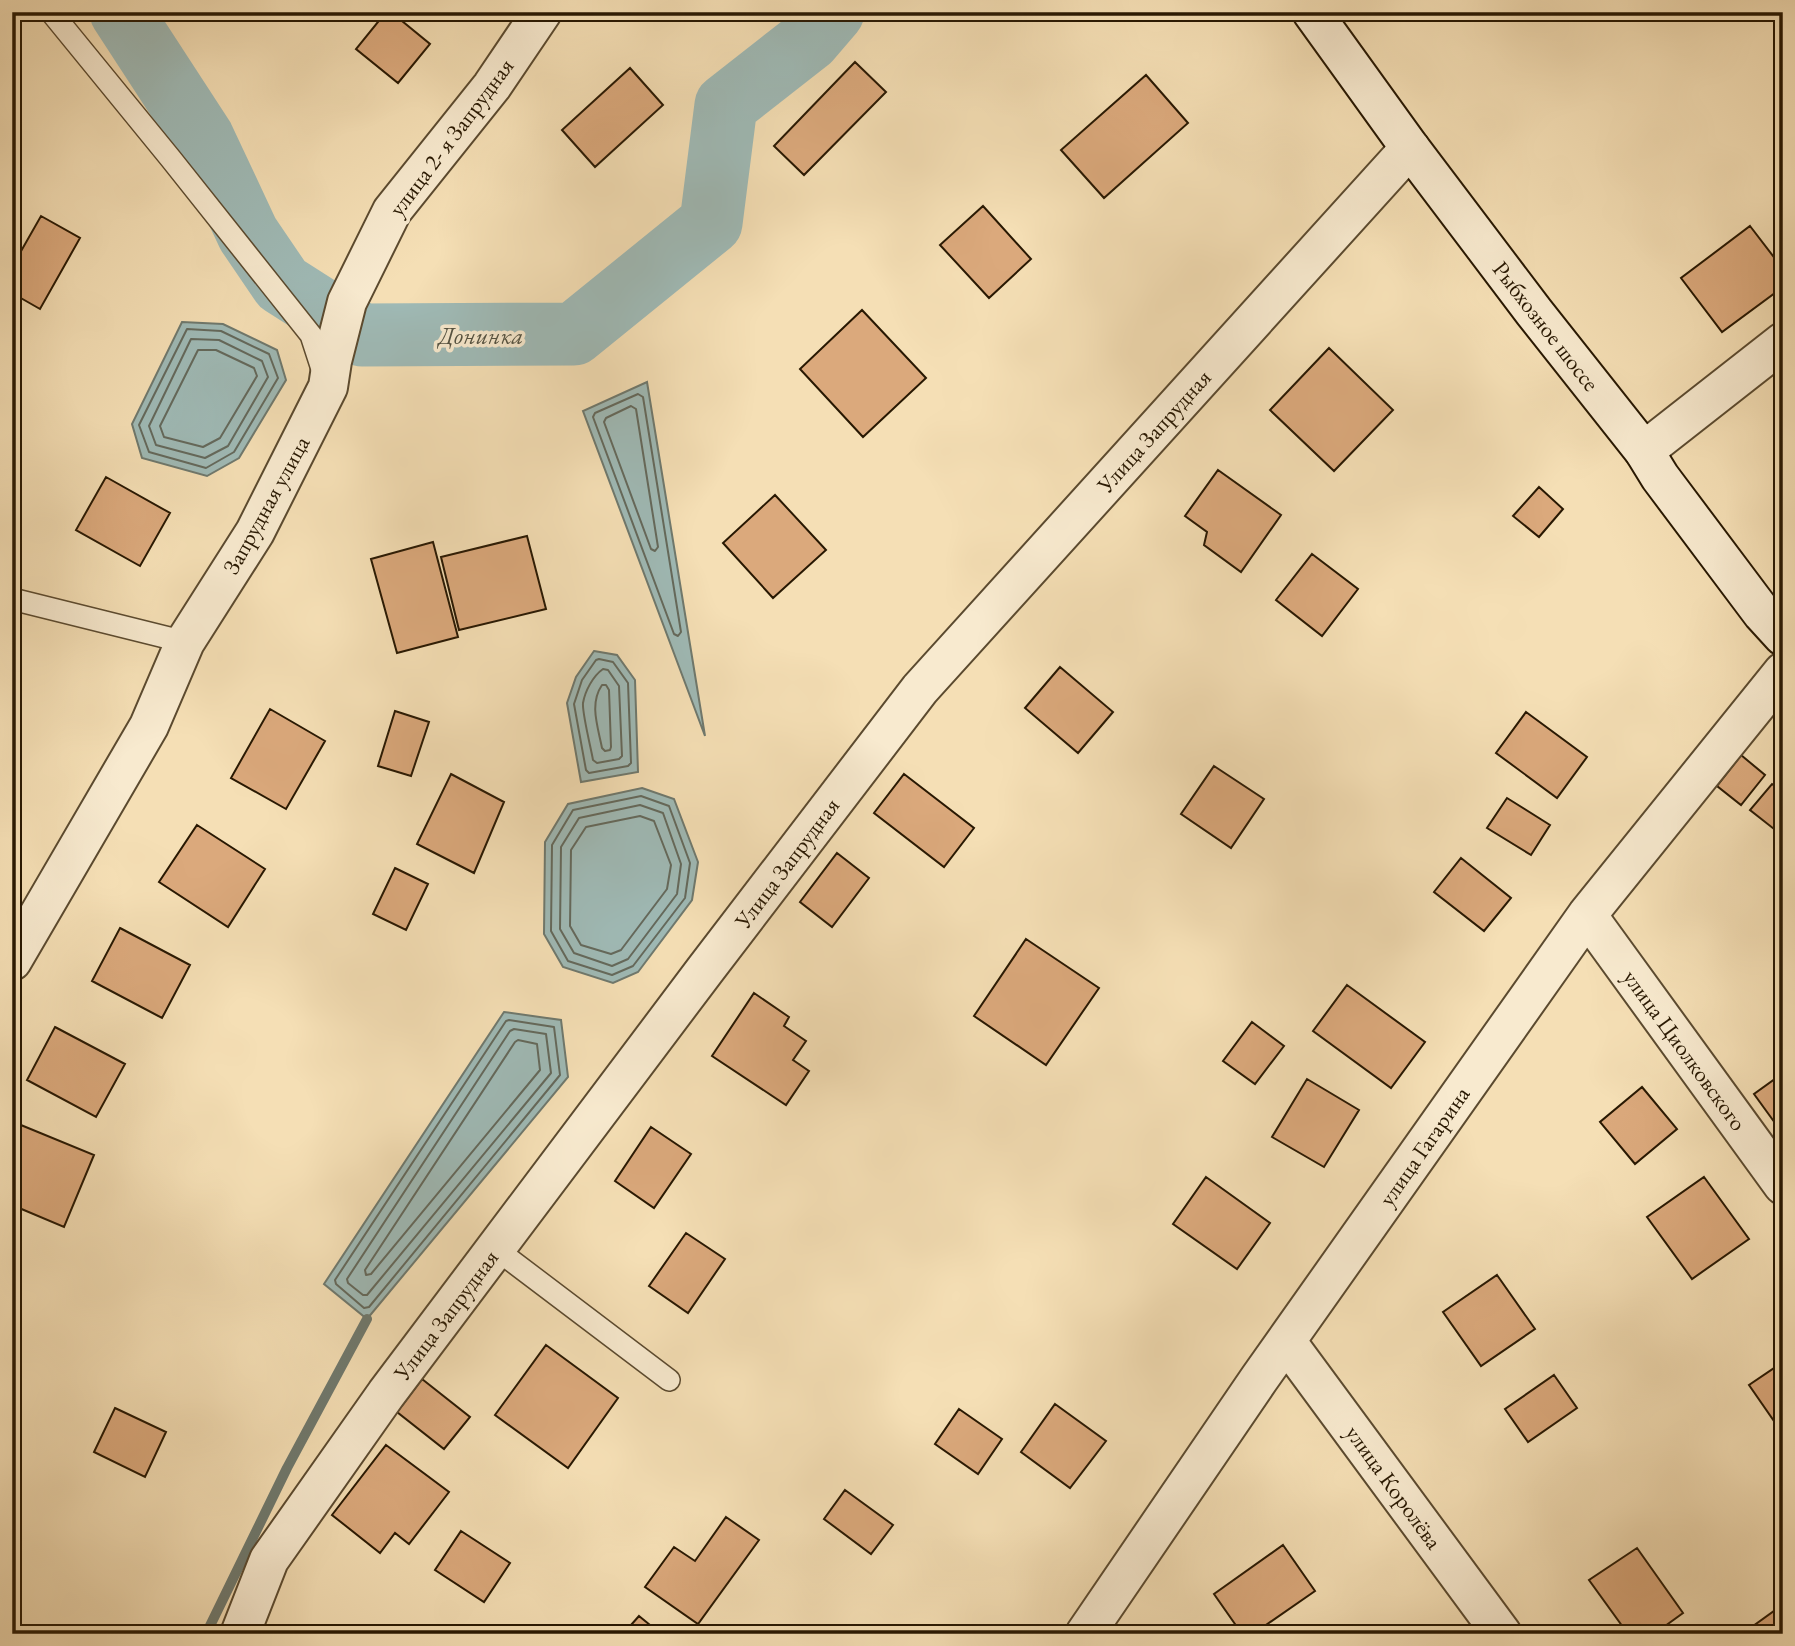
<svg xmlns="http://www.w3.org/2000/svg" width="1795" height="1646" viewBox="0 0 1795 1646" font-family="'EB Garamond',serif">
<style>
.water{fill:#9fbab6;stroke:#6f796e;stroke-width:2}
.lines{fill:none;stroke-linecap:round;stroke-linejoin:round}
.shore{stroke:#64695c;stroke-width:2}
.stream{stroke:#6f796e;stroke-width:10}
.river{stroke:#9fbab6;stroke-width:63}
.building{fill:#dba97c;stroke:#281802;stroke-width:2}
.lane-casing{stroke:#5b4a2f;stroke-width:24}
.street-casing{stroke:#5b4a2f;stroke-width:42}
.secondary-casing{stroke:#281802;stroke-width:42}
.lane{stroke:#f8eacf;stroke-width:21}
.street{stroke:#f8eacf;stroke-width:38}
.secondary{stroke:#f8eacf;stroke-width:38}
.labels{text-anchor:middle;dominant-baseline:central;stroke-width:7;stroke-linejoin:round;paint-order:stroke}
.street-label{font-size:23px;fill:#281802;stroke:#f8eacf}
.water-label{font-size:24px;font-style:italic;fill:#525141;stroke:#f8eacf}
</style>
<rect width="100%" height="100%" fill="#f5dfb5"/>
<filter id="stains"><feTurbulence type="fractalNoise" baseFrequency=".00286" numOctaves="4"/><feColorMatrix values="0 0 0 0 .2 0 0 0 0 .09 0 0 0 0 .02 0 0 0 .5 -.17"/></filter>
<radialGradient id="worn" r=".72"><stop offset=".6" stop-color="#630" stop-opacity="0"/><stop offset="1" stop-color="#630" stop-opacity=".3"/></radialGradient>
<path class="water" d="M182 322 223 324 277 350 286 380 239 458 207 476 142 458 132 424Z
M647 382 705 736 583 411Z
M594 651 617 655 635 680 638 772 581 782 567 703 576 677Z
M642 788 674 799 698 862 692 900 638 972 613 983 563 967 544 934 545 842 568 804Z
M504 1012 561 1020 568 1077 367 1319 324 1284Z"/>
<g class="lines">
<path class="shore" d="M187 329 221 331 269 354 278 378 234 452 206 468 149 452 139 425Z
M191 339 219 340 262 361 268 377 228 446 205 458 156 445 149 426Z
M198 350H216L254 368 257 376 220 438 203 447 164 437 160 426Z
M638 394 643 397 681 632 678 636 674 634 593 417 595 413Z
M631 406 636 409 658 547 655 551 651 549 604 422 606 418Z
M599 659 613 662 628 683 631 763 628 766 589 773 586 770 574 704 582 680 596 660Z
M603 669 608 670 619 686 622 756 619 759 597 763 593 760C591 748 582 713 583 703 585 691 593 676 603 669Z
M602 685H606L609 690 611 747 610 750 605 751 602 748C598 727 589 704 602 685Z
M641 796 669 806 690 863 685 898 633 966 612 975 568 961 551 931 552 845 573 810Z
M640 805 663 813 681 864 677 894 628 959 612 966 574 953 560 929 561 847 579 818Z
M640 816 654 821 671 865 667 889 621 950 611 954 581 945 570 926 571 850 586 827Z
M509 1020 554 1027 560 1075 369 1307 364 1308 336 1284 335 1280 506 1021Z
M514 1029 546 1034 551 1073 367 1295H363L348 1283 347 1279 510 1031Z
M518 1040 537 1044 540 1070 371 1274 366 1275 365 1270 515 1042Z"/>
<path class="stream" d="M206 1634 287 1468 367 1319"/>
<path class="river" d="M121 12 203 138 248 234 282 284 362 335 574 334 711 223 726 105 809 40 833 12"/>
</g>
<path class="building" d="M386 12H391L430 44 398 83 356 49Z
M855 62 886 92 804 175 774 146Z
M630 68 663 105 595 167 562 130Z
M1146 75 1188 123 1104 198 1061 150Z
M12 143 19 145 12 161Z
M983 206 1031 259 989 298 940 245Z
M41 216 80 238 40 309 12 293V267Z
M1750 226 1783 269V287L1722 332 1681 278Z
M862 310 926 378 863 437 800 369Z
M1329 348 1393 410 1334 471 1270 410Z
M1218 470 1281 515 1241 572 1204 545 1207 532 1185 516Z
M106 477 170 513 140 566 76 530Z
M1539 487 1563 509 1539 537 1513 516Z
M775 495 826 550 773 598 723 543Z
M527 536 546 609 459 630 441 557Z
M433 542 458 637 397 653 371 559Z
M1312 554 1358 589 1322 636 1276 600Z
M1060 667 1113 712 1078 753 1025 708Z
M270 709 325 741 286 809 231 778Z
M395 711 429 722 411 776 378 766Z
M1526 712 1587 757 1557 798 1496 753Z
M1741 755 1765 775 1741 805 1717 786Z
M1214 766 1264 799 1231 848 1181 814Z
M451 774 504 802 474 873 417 844Z
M904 774 974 828 944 867 874 813Z
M1772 784 1783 792V819L1774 829 1750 810Z
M1507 798 1550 825 1531 855 1487 828Z
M197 825 265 869 228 927 159 882Z
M837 853 869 878 832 927 800 902Z
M1461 858 1511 898 1484 931 1434 892Z
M395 868 428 884 406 930 373 914Z
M120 928 190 965 162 1018 92 981Z
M1026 939 1099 988 1046 1065 974 1016Z
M1347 985 1425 1042 1391 1088 1313 1031Z
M754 993 789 1017 784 1026 806 1041 793 1060 809 1071 786 1105 712 1056Z
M1252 1022 1284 1046 1255 1084 1223 1061Z
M55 1027 125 1064 96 1117 27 1080Z
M1783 1073V1134L1754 1094Z
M1307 1079 1359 1110 1324 1167 1272 1137Z
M1642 1087 1677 1129 1635 1164 1600 1122Z
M16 1123 94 1155 64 1227 12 1205V1133Z
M651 1127 691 1154 654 1208 615 1181Z
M1206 1177 1270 1223 1237 1269 1173 1224Z
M1704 1177 1749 1239 1692 1279 1647 1217Z
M686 1233 725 1259 688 1313 649 1286Z
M1497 1275 1535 1329 1481 1366 1443 1312Z
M546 1345 618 1398 568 1468 495 1415Z
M1783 1362V1434L1749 1385Z
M1554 1375 1577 1408 1528 1442 1505 1409Z
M422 1379 470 1417 444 1449 397 1412Z
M1055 1404 1106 1441 1070 1488 1021 1452Z
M115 1408 166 1432 145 1477 94 1452Z
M959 1409 1002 1439 978 1474 935 1444Z
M386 1445 449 1492 409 1544 395 1533 380 1553 332 1515Z
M845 1490 893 1525 871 1554 824 1519Z
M726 1517 759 1540 698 1624 645 1587 674 1547 695 1561Z
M461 1531 510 1563 484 1602 435 1570Z
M1283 1545 1315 1591 1253 1634H1242L1214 1594Z
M1637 1548 1683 1613 1654 1634H1628L1589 1580Z
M1774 1611 1783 1623V1634H1742Z
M639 1616 661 1634H623Z"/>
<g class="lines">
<defs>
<path id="lane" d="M51 12 171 159 311 335 324 375
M12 599 185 642
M496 1249 669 1380"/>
<path id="street" d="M1644 451 1783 342
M1587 915 1783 1185
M12 961 149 726 185 642 255 532 328 387 332 361 347 302 392 211 492 86 542 12
M1286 1341 1502 1634
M240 1634 269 1560 386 1394 705 970 920 689 1410 148
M1085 1634 1259 1379 1587 915 1783 672"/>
<path id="secondary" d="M1312 12 1410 148 1534 312 1644 451 1660 477 1762 613 1783 636"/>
</defs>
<use href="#lane" class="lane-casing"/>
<use href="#street" class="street-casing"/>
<use href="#secondary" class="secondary-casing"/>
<use href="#lane" class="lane"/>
<use href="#street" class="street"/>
<use href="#secondary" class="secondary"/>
</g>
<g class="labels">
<g class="street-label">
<text transform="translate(451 137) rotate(-53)">улица 2- я Запрудная</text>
<text transform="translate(1546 326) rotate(52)">Рыбхозное шоссе</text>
<text transform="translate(1154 431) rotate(-48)">Улица Запрудная</text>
<text transform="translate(266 505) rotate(-61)">Запрудная улица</text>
<text transform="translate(787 863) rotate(-53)">Улица Запрудная</text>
<text transform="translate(1685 1050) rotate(54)">улица Циолковского</text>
<text transform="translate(1424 1146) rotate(-55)">улица Гагарина</text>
<text transform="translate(446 1315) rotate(-53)">Улица Запрудная</text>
<text transform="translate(1394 1487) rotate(54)">улица Королёва</text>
</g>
<g class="water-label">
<text x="481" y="335">Донинка</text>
</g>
</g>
<rect width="1795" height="1646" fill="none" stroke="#f5dfb5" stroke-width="42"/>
<rect x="14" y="14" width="1767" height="1618" fill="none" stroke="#281802" stroke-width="3.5"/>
<rect x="21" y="21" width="1753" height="1604" fill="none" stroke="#281802" stroke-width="2"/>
<rect width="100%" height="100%" filter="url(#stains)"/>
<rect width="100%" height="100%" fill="url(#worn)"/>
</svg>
